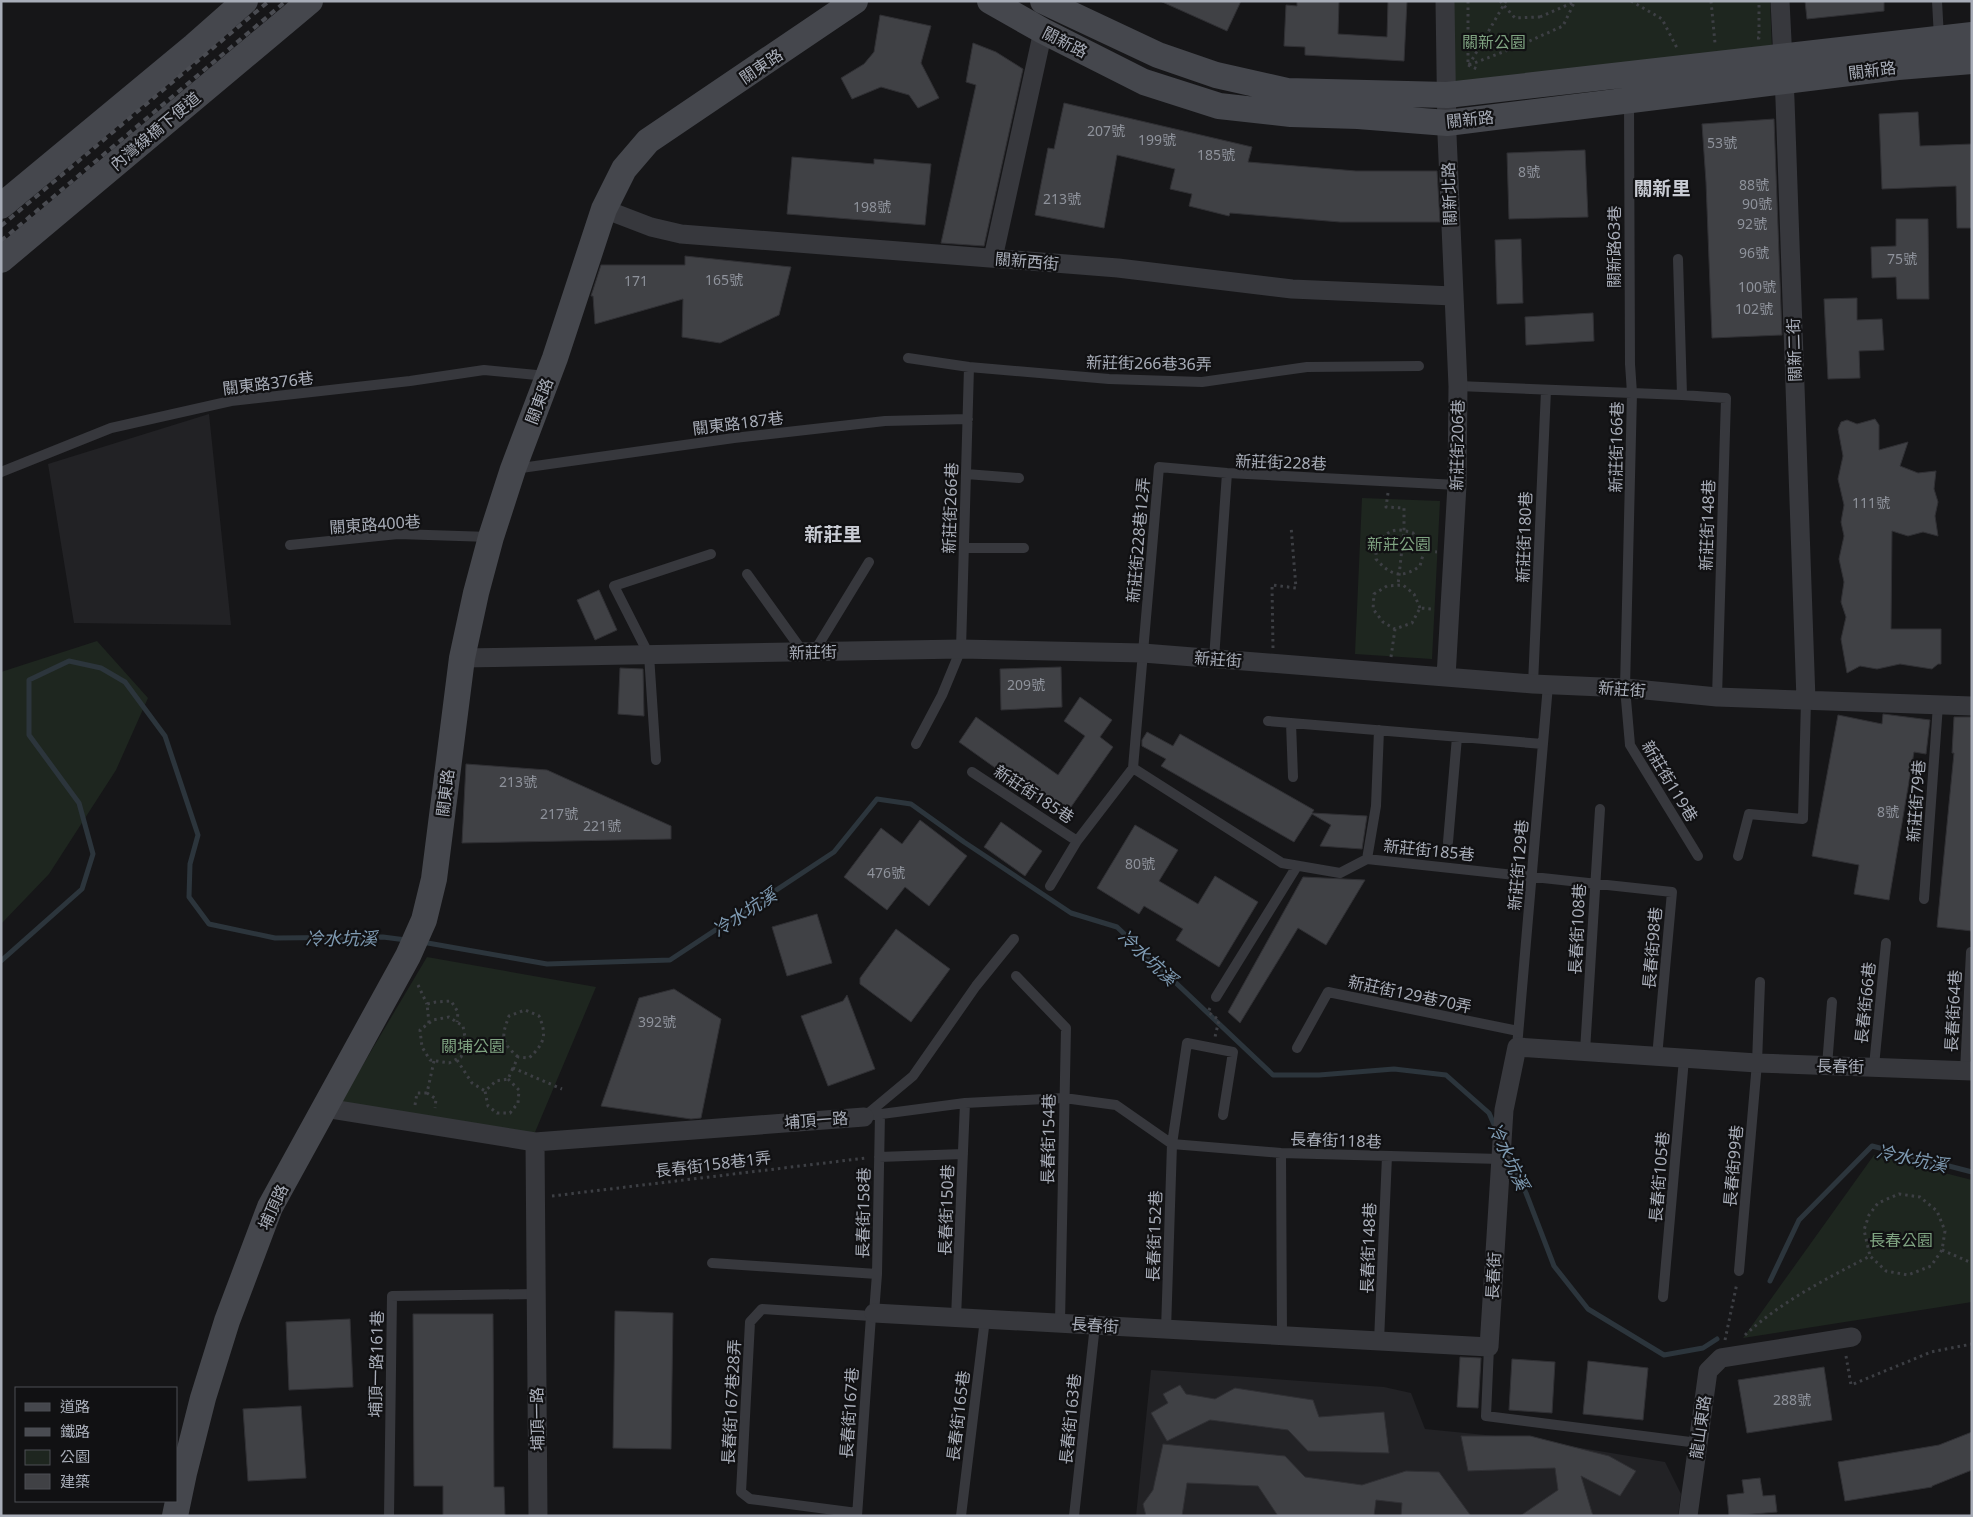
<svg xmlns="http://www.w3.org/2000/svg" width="1973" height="1517" viewBox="0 0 1973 1517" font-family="'Noto Sans','Noto Sans TC',sans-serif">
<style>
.built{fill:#222225}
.green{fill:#1e261f}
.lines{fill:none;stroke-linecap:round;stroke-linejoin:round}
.stream{stroke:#2c353c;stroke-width:5}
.building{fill:#404145;stroke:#303034}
.path{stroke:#3d3f44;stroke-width:3;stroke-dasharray:2.5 4;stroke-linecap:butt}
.lane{stroke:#37383d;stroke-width:10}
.street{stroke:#37383d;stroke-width:19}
.secondary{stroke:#45474d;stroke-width:26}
.rail{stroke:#4a4c52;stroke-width:4;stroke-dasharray:6 5;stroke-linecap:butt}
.path-bridge{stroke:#3d3f44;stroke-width:3;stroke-dasharray:2.5 4;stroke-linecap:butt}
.labels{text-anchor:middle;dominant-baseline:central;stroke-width:4.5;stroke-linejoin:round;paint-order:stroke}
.number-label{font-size:14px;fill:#8e929b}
.street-label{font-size:16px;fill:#a8adb8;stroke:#111113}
.park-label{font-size:16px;fill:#7fa381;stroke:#111113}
.water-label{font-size:18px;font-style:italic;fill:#7f9bb3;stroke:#111113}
.quarter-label{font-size:19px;font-weight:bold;fill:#c9ccd4;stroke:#111113}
</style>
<rect width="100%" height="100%" fill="#161618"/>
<path class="built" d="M209 414 231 625 74 623 48 464Z
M1151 1370 1384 1387 1411 1393 1425 1429 1527 1439 1665 1462 1681 1494 1678 1516H1136Z"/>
<path class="green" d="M1446 1H1770L1772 49 1453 89Z
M1362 498 1440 501 1432 659 1355 654Z
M97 641 148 698 116 770 49 874 1 924V672Z
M427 957 596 987 533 1137 339 1105Z
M1874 1155 1972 1180V1302L1743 1338Z"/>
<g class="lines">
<path class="stream" d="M422 942 547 964 670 960 834 852 877 799 911 804 964 842 1071 913 1117 927 1273 1075H1319L1394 1069 1446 1075 1489 1113 1496 1129
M1 961 82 889 93 854 79 803 29 735V680L69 661 101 668 125 682 165 736 198 835 190 864 189 897 209 924 275 938 383 937 406 940
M1507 1153 1526 1193 1554 1266 1588 1309 1664 1355 1703 1348 1717 1339
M1770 1281 1799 1220 1872 1146 1972 1172"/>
</g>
<path class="building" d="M1160 1H1241L1227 31Z
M1297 1H1339L1338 34 1387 37 1388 1H1407L1404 61 1305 55V47L1284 46 1286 5 1297 6Z
M1805 1H1884V11L1807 19Z
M880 15 931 26 921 63 939 98 918 108 909 95 881 87 852 99 841 78 864 64 874 52Z
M973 43 996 52 1023 69 984 246 941 243 976 85 966 82Z
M1064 103 1252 147 1248 162 1356 171H1437L1440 222H1340L1230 213 1229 216 1189 206 1192 194 1170 189 1175 169 1117 155 1104 228 1035 215 1048 148 1054 149Z
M1918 112 1920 146 1972 144V228H1957L1956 186 1882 189 1879 114Z
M1774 119 1782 335 1712 338 1706 182 1702 124Z
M1585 150 1588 217 1509 219 1507 153Z
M792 157 874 164V159L931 164 925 225 787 214Z
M1896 219H1928L1929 299H1897L1896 277 1872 278 1871 247 1896 246Z
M1521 239 1523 303 1497 304 1495 240Z
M685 256 791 267 779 315 720 343 682 337 683 299 595 324 593 296H591L601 265H685Z
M1857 298V320L1882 319 1884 350 1859 351 1860 378 1828 379 1824 299Z
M1593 313 1594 341 1526 345 1525 317Z
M1875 419 1879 425V450L1908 442 1900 466 1918 473 1936 471 1934 489 1938 502 1935 516 1938 536 1923 532 1908 536 1892 531 1891 629H1941V664H1938L1932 669 1900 664 1877 669 1860 666 1847 673 1841 639 1846 617 1841 602 1844 582 1839 559 1844 536 1841 522 1844 505 1838 479 1843 456 1838 429 1841 422 1847 420 1857 424Z
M599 590 617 630 595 640 577 600Z
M1061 667 1062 707 1001 710 1000 669Z
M620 668 643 669 644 716 618 714Z
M1080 697 1112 720 1100 737 1113 747 1064 817 959 742 976 717 1058 775 1085 736 1064 721Z
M1883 714 1930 720 1926 754 1914 752 1889 900 1854 894 1859 865 1812 856 1838 715 1882 724Z
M1954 717H1972V931L1937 927 1954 753H1952Z
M1147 732 1173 746 1180 734 1314 810 1312 813 1367 816 1362 849 1320 846 1331 825 1312 814 1294 842 1161 766 1166 759 1142 746V740Z
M466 764 547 770 671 826V839L462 843Z
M920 820 967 856 929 906 905 887 887 910 844 877 881 828 902 844Z
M1001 822 1042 851 1025 876 984 847Z
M1135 825 1178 850 1159 881 1198 904 1215 876 1258 902 1219 967 1176 940 1183 929 1144 906 1139 914 1097 888Z
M1303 877 1365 880 1326 945 1298 928 1240 1023 1228 1012Z
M817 914 832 963 787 976 772 927Z
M896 929 950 969 911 1022 860 984V978Z
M674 989 721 1019 701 1118 691 1119 601 1106 639 998Z
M847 995 875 1069 828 1086 801 1016 843 1001Z
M615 1311 673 1313 671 1449 613 1448Z
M413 1314H493L494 1487H504L505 1516H443V1486H414Z
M350 1319 353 1387 289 1390 286 1322Z
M1460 1357 1481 1358 1478 1408 1457 1407Z
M1512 1359 1555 1362 1552 1413 1509 1410Z
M1588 1361 1648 1368 1643 1420 1583 1414Z
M1824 1367 1832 1420 1747 1433 1738 1380Z
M1180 1385 1186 1394 1215 1399 1235 1388 1313 1400 1319 1417 1384 1412 1389 1453 1308 1451 1288 1430 1210 1420 1167 1441 1151 1413 1168 1403 1163 1394Z
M301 1406 306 1478 248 1481 243 1409Z
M1972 1432V1470L1932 1486V1487L1845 1501 1838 1462 1939 1445Z
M1461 1436H1530L1609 1456 1636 1471 1620 1496 1581 1476 1593 1516H1520L1558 1490 1555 1468 1468 1471Z
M1163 1444 1285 1456 1305 1477 1362 1485 1406 1471 1439 1472 1471 1516H1401L1402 1503 1376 1500 1374 1516H1278L1258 1486 1187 1483 1182 1516H1146L1143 1504 1153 1490Z
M1760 1478 1763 1496 1775 1495 1777 1512 1729 1516 1727 1495 1744 1493 1742 1480Z"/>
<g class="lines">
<path class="path" d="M1468 1V65
M1631 1 1662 19 1677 48
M1711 1 1715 43
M1540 17 1574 2
M1757 38H1759V1
M1468 65 1477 69
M1469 65 1516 47 1563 26 1575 1
M1469 65 1506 1
M1388 493 1386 507 1404 508V530L1398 585
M1424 551 1413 533C1394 527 1389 530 1376 544V559C1391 576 1402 579 1420 566L1424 551 1437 552
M1420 608 1414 594 1403 585 1387 586 1374 594 1373 609 1383 622 1395 629 1412 623 1420 608 1432 609
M1273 648 1272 585 1296 588 1291 526
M1391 657 1395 629
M418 985 427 1004
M1210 1008 1208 1012 1219 1020 1215 1037
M429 1023 427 1004 436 1002 451 1001 458 1012 457 1022
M466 1043 461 1057 449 1063 430 1060 422 1047 420 1030 433 1020 449 1017 463 1026 466 1043 504 1038
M518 1057C501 1042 501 1037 509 1016L525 1010 539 1016C547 1035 545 1043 529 1058L518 1057 513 1068 562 1089
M457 1060 472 1083 485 1091
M434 1061 427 1093 436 1099 435 1108
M508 1079 519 1090 518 1103 510 1113H497L488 1106 485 1091 496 1081 508 1079 513 1068
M415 1105 417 1093H427
M552 1196 866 1158
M1942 1250 1972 1263
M1745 1335C1782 1301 1826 1279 1870 1256L1886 1271 1908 1275 1931 1266 1942 1250 1945 1231 1937 1211 1920 1197 1899 1194 1878 1203 1869 1215 1864 1230 1870 1256
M1725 1340 1737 1283
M1846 1356 1851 1385 1931 1352 1972 1344"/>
<path class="lane" d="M1937 1 1939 38
M1678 259 1682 395 1632 393 1625 688 1630 745 1698 856
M908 358 969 367 1109 379 1202 382 1307 367 1419 366
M1458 386 1632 393 1630 364 1629 100
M1682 395 1726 398 1717 697
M514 469 734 438 885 421 968 419
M1 472 111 428 231 401 410 381 484 370 547 376
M966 474 1019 478
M1457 485 1227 473 1159 467 1133 768 1282 863 1340 873 1367 859 1672 892 1657 1057
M290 545 398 534 490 537
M964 548H1024
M747 574 803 652
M814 652 869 562
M1214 659 1227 473
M1533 684 1546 390
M1268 721 1543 744
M1291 723 1293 777
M916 744 942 695 961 649 969 367
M656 760 649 655 614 586 711 554
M972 772 1077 841 1133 768
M1448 842 1457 737
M1738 856 1749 814 1803 819 1806 700
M1367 859 1376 806 1379 730
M1050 886 1077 841
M1924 899 1938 705
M1016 976 1066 1028 1060 1322
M1216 997 1297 866
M1517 1047 1548 685
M1297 1048 1328 992 1518 1031
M1585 1051 1600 809
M1827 1066 1832 1002
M1874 1066 1886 943
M1965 1071 1971 952
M874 1115 965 1103 1064 1098 1116 1105 1172 1144
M865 1116 913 1076 976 986 1014 939
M1172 1144 1281 1153 1500 1159
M1281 1153 1282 1336
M879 1157 963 1154
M712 1263 877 1274
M1739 1271 1757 1063 1760 982
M1663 1297 1684 1059
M956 1318 965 1103
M1166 1330 1172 1144 1187 1043 1233 1052 1223 1115
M1379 1341 1387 1156
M1489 1347 1486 1416 1698 1443
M857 1513 750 1499 741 1492 750 1322 762 1309 871 1316
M389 1516 392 1296 536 1294
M857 1516 871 1316 874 1313 877 1274 880 1114
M961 1516 985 1319
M1074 1516 1095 1325"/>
<path class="street" d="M1445 1 1447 135 1458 386 1457 485 1446 677
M1780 1 1785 100 1806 700
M604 209 651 227 681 234 1118 268 1292 289 1453 296
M993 258 1043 31
M462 658 961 649 1143 653 1533 684 1625 688 1717 697 1972 706
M325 1108 535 1142 864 1117
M535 1142 538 1516
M874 1313 1489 1347 1504 1110 1517 1047 1757 1063 1972 1071
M1688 1516 1708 1371 1721 1358 1852 1337"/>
<path class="secondary" d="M990 1 1043 31 1144 82 1219 106 1291 114 1358 116 1447 123 1898 67 1972 61
M1043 1 1158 55 1216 75 1287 91 1447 95 1972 35
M1 206 194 46 245 1
M1 260 310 1
M175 1516 184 1473 203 1398 227 1321 270 1207 408 956 424 920 434 879 462 658 476 593 491 537 513 469 555 358 604 209 624 169 648 141 855 1"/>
<path class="rail" d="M1 226 269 1
M1 241 286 1"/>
<path class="path-bridge" d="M1500 1 1515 18 1540 17"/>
</g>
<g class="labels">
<g class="number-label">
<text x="1106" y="130">207號</text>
<text x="1157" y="139">199號</text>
<text x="1722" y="142">53號</text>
<text x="1216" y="154">185號</text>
<text x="1529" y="171">8號</text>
<text x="1754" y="184">88號</text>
<text x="1062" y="198">213號</text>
<text x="1757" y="203">90號</text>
<text x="872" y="206">198號</text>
<text x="1752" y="223">92號</text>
<text x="1754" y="252">96號</text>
<text x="1902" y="258">75號</text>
<text x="724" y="279">165號</text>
<text x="636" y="280">171</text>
<text x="1757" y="286">100號</text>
<text x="1754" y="308">102號</text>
<text x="1871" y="502">111號</text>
<text x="1026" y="684">209號</text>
<text x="518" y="781">213號</text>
<text x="1888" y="811">8號</text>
<text x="559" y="813">217號</text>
<text x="602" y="825">221號</text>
<text x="1140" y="863">80號</text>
<text x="886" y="872">476號</text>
<text x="657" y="1021">392號</text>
<text x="1792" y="1399">288號</text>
</g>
<g class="street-label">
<text transform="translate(1065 42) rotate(27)">關新路</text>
<text transform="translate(761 66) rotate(-34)">關東路</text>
<text transform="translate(1872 70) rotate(-7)">關新路</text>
<text transform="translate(1470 119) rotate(-6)">關新路</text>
<text transform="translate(155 131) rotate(-40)">內灣線橋下便道</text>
<text transform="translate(1449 194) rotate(-92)">關新北路</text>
<text transform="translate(1614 247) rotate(-90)">關新路63巷</text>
<text transform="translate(1027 261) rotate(5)">關新西街</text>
<text transform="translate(1794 350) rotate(-92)">關新二街</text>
<text transform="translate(1149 363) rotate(1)">新莊街266巷36弄</text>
<text transform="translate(268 383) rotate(-7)">關東路376巷</text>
<text transform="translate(539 401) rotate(-69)">關東路</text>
<text transform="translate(738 423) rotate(-7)">關東路187巷</text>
<text transform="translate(1457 445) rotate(-89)">新莊街206巷</text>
<text transform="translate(1616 447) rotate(-89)">新莊街166巷</text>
<text transform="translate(1281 462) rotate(2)">新莊街228巷</text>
<text transform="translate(950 508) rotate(-88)">新莊街266巷</text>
<text transform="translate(375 524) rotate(-4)">關東路400巷</text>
<text transform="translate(1707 525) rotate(-88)">新莊街148巷</text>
<text transform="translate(1524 537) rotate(-88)">新莊街180巷</text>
<text transform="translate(1138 540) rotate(-85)">新莊街228巷12弄</text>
<text transform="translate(813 652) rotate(-1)">新莊街</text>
<text transform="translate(1218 659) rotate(4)">新莊街</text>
<text transform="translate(1622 689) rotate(4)">新莊街</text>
<text transform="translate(1670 781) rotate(59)">新莊街119巷</text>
<text transform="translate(445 793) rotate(-83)">關東路</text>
<text transform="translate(1034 794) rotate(33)">新莊街185巷</text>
<text transform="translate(1916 801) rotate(-86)">新莊街79巷</text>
<text transform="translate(1429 850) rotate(6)">新莊街185巷</text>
<text transform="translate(1518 865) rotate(-85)">新莊街129巷</text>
<text transform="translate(1577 929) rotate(-87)">長春街108巷</text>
<text transform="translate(1652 948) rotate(-85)">長春街98巷</text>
<text transform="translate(1410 994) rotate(12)">新莊街129巷70弄</text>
<text transform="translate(1865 1003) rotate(-84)">長春街66巷</text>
<text transform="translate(1953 1011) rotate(-87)">長春街64巷</text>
<text transform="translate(1840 1066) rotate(1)">長春街</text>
<text transform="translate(816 1120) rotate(-4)">埔頂一路</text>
<text transform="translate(1048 1139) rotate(-89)">長春街154巷</text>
<text transform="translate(1336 1140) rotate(2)">長春街118巷</text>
<text transform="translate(713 1164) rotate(-7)">長春街158巷1弄</text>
<text transform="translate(1733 1166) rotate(-85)">長春街99巷</text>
<text transform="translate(1659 1177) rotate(-85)">長春街105巷</text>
<text transform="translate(273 1207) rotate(-65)">埔頂路</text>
<text transform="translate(946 1210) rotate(-88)">長春街150巷</text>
<text transform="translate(863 1213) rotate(-89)">長春街158巷</text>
<text transform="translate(1154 1236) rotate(-88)">長春街152巷</text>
<text transform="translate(1368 1248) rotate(-88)">長春街148巷</text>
<text transform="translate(1493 1276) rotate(-87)">長春街</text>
<text transform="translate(1095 1325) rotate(4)">長春街</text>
<text transform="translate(376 1364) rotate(-89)">埔頂一路161巷</text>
<text transform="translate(731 1402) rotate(-87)">長春街167巷28弄</text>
<text transform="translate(849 1413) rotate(-86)">長春街167巷</text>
<text transform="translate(958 1416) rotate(-83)">長春街165巷</text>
<text transform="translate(537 1419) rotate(-91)">埔頂一路</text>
<text transform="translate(1070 1419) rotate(-84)">長春街163巷</text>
<text transform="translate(1700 1427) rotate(-82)">龍山東路</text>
</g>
<g class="park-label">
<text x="1494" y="42">關新公園</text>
<text x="1399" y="544">新莊公園</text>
<text x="473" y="1046">關埔公園</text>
<text x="1901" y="1240">長春公園</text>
</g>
<g class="water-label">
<text transform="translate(744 912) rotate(-33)">冷水坑溪</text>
<text x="341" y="938">冷水坑溪</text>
<text transform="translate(1148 957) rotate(43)">冷水坑溪</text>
<text transform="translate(1509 1156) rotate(65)">冷水坑溪</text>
<text transform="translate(1912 1158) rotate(12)">冷水坑溪</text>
</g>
<g class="quarter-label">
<text x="1662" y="188">關新里</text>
<text x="833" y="534">新莊里</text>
</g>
</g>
<rect width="1973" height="1517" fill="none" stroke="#a8adb8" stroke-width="5"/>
<rect x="15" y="1387" width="162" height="115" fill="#111113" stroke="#4d4f55"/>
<rect x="25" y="1403" width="25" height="8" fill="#45474d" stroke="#4d4f55"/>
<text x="60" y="1412" font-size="15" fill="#a8adb8">道路</text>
<rect x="25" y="1428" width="25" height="8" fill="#4a4c52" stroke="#4d4f55"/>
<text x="60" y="1437" font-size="15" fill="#a8adb8">鐵路</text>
<rect x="25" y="1450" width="25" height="15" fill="#1e261f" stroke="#4d4f55"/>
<text x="60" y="1462" font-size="15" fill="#a8adb8">公園</text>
<rect x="25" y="1474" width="25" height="15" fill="#404145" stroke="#4d4f55"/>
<text x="60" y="1487" font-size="15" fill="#a8adb8">建築</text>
</svg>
